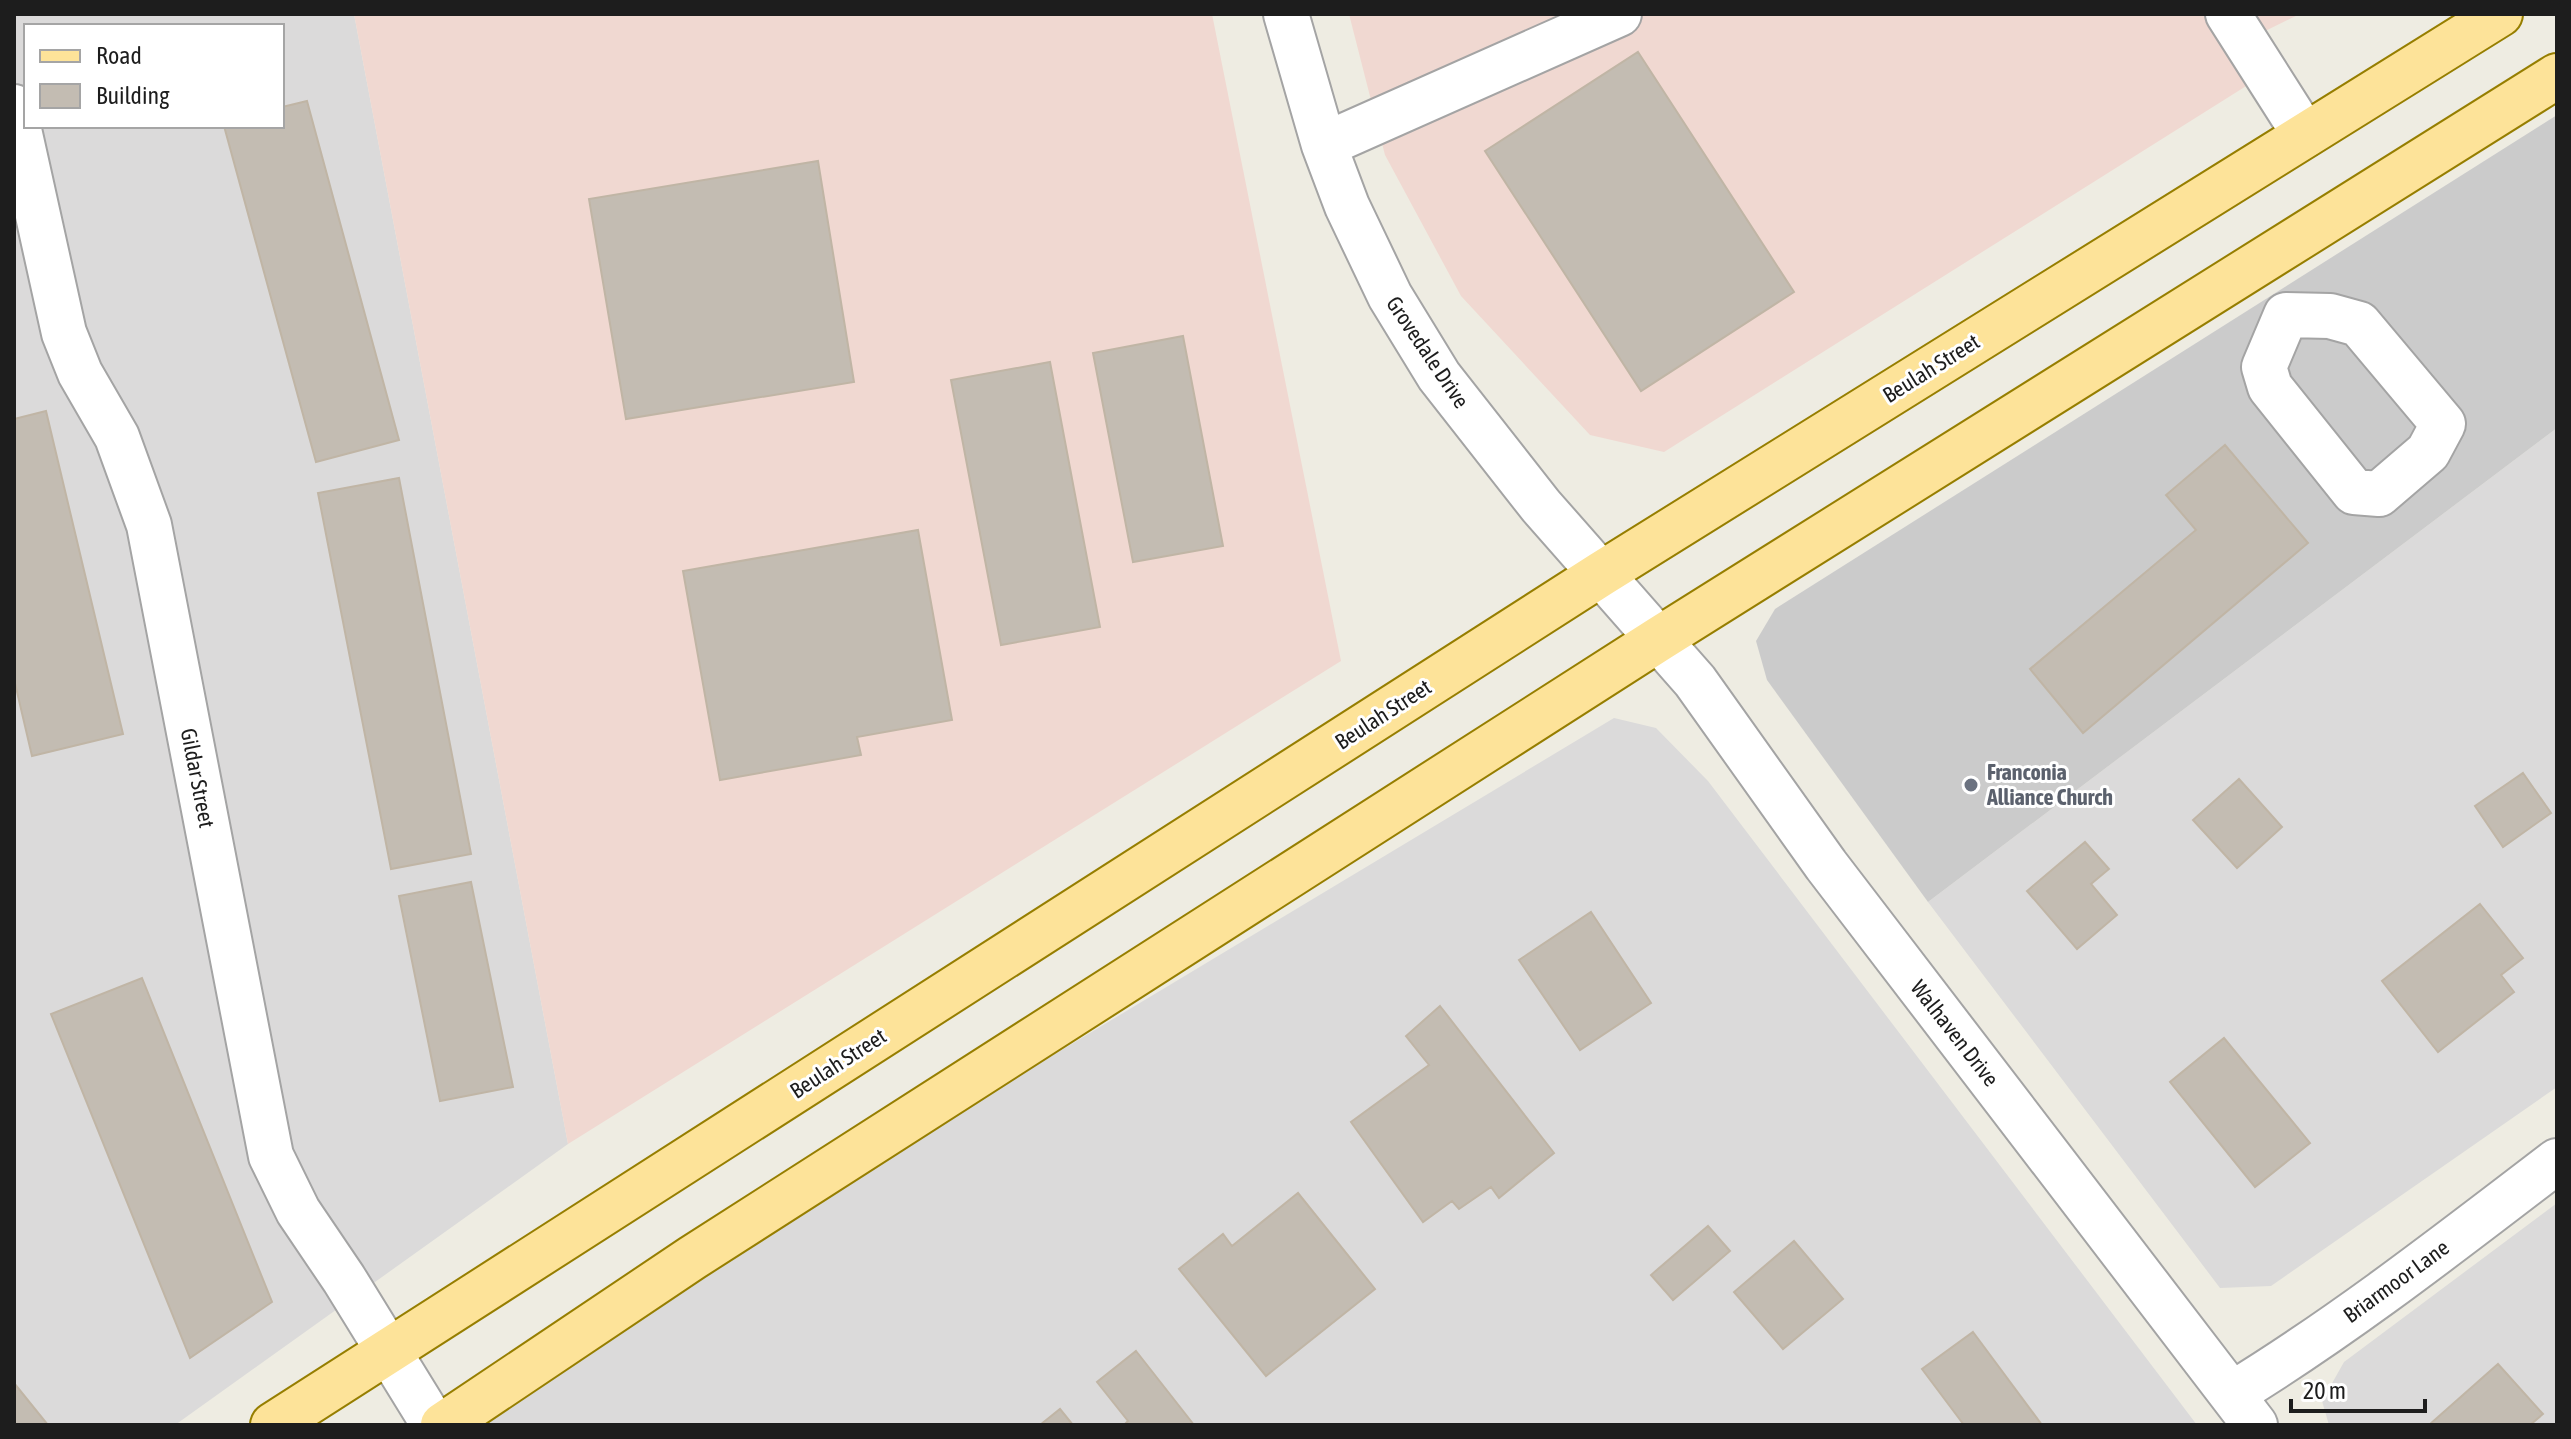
<svg xmlns="http://www.w3.org/2000/svg" width="2571" height="1439" viewBox="0 0 2571 1439" font-family="'Asap Condensed',sans-serif">
<style>
.residential{fill:#dbdada;fill-rule:evenodd}
.commercial{fill:#f0d8d1}
.religious{fill:#cbcbcb}
.building{fill:#c3bcb2;stroke:#c0b5a5;stroke-width:2}
.lines{fill:none;stroke-linecap:round;stroke-linejoin:round}
.minor-casing{stroke:#a4a4a4;stroke-width:48}
.major-casing{stroke:#967e00;stroke-width:48}
.minor{stroke:#fff;stroke-width:44}
.major{stroke:#fde399;stroke-width:44}
.worship-dot{fill:#6b7280;stroke:#fff;stroke-width:3}
.labels{text-anchor:middle;dominant-baseline:central;stroke-width:6;stroke-linejoin:round;paint-order:stroke}
.street-label{font-size:22px;fill:#1d1d1d;stroke:#fff}
.worship-label{font-size:22px;font-weight:bold;fill:#5b616d;stroke:#fff;text-anchor:start}
</style>
<rect width="100%" height="100%" fill="#eeece2"/>
<path class="residential" d="M14 14H354L568 1144 175 1425H14ZM26 26H282V126H26Z
M2557 428V1087L2271 1286 2220 1288 1928 902Z
M1614 718 1656 728 1708 781 2197 1425H468L802 1206Z
M2557 1203V1425H2329L2322 1401 2344 1362Z"/>
<path class="commercial" d="M354 14H1212L1341 661 568 1144Z
M1349 14H2300L2259 34 2278 66 1664 452 1590 435 1461 296 1385 155Z"/>
<path class="religious" d="M2557 115V428L1928 902 1767 680 1756 641 1775 609Z"/>
<path class="building" d="M1638 52 1794 292 1641 391 1485 151Z
M307 101 399 440 316 462 224 126H282V107Z
M818 161 854 382 626 419 589 199Z
M1183 336 1223 546 1133 562 1093 353Z
M1050 362 1100 627 1001 645 951 380Z
M46 411 123 734 32 756 14 679V419Z
M2225 445 2308 543 2083 733 2030 669 2196 530 2166 495Z
M399 478 471 854 391 869 318 493Z
M918 530 952 720 857 737 861 755 720 780 683 571Z
M2523 773 2551 813 2503 847 2475 806Z
M2239 779 2282 827 2237 868 2193 820Z
M2085 842 2109 869 2091 884 2117 915 2077 949 2027 891Z
M471 882 513 1087 440 1101 399 896Z
M2480 904 2523 958 2501 975 2514 992 2438 1052 2382 981Z
M1591 912 1651 1003 1580 1050 1519 960Z
M142 978 272 1302 190 1358 51 1014Z
M1440 1006 1554 1153 1499 1198 1491 1187 1459 1209 1452 1201 1423 1222 1351 1122 1429 1065 1406 1036Z
M2224 1038 2310 1143 2255 1187 2170 1082Z
M1298 1193 1375 1289 1266 1376 1179 1269 1223 1234 1232 1246Z
M1708 1226 1730 1251 1673 1300 1651 1275Z
M1794 1241 1843 1299 1783 1349 1734 1292Z
M1973 1332 2042 1425H1964L1922 1369Z
M1136 1351 1194 1425H1124L1128 1421 1097 1382Z
M2498 1364 2543 1414 2530 1425H2429Z
M14 1383 48 1425H14Z
M1060 1409 1073 1425H1040Z"/>
<g class="lines">
<defs>
<path id="minor" d="M1286 14 1324 145 1347 206 1390 296 1439 376 1541 506 1695 681 1826 865 2255 1425
M2228 14 2305 135
M14 107 64 333 80 373 117 437 149 525 271 1156 298 1211 344 1279 434 1425
M1324 145 1619 14
M2286 315 2330 316 2359 324 2443 424 2428 452 2379 494 2354 492 2270 387 2264 367Z
M2232 1394C2345 1325 2451 1242 2557 1161"/>
<path id="major" d="M273 1425 1601 574 2500 14
M443 1425 692 1258 1659 639 2557 76"/>
</defs>
<use href="#minor" class="minor-casing"/>
<use href="#major" class="major-casing"/>
<use href="#minor" class="minor"/>
<use href="#major" class="major"/>
</g>
<circle class="worship-dot" cx="1971" cy="785" r="8"/>
<g class="labels">
<g class="street-label">
<text transform="translate(1428 352) rotate(56)">Grovedale Drive</text>
<text transform="translate(1931 368) rotate(-32)">Beulah Street</text>
<text transform="translate(1383 714) rotate(-33)">Beulah Street</text>
<text transform="translate(198 778) rotate(79)">Gildar Street</text>
<text transform="translate(1955 1033) rotate(52)">Walhaven Drive</text>
<text transform="translate(838 1063) rotate(-33)">Beulah Street</text>
<text transform="translate(2396 1281) rotate(-36)">Briarmoor Lane</text>
</g>
<g class="worship-label">
<text x="1987" y="772">Franconia<tspan x="1987" dy="25">Alliance Church</tspan></text>
</g>
</g>
<rect width="2571" height="1439" fill="none" stroke="#1d1d1d" stroke-width="32"/>
<rect x="24" y="24" width="260" height="104" fill="#ffffff" stroke="#a5a5a5" stroke-width="2"/>
<rect x="40" y="50" width="40" height="12" fill="#fde399" stroke="#a5a5a5" stroke-width="2"/>
<text x="96" y="64" font-size="24" fill="#1d1d1d">Road</text>
<rect x="40" y="84" width="40" height="24" fill="#c3bcb2" stroke="#a5a5a5" stroke-width="2"/>
<text x="96" y="104" font-size="24" fill="#1d1d1d">Building</text>
<path d="M2291 1399v12h134v-12" fill="none" stroke="#1d1d1d" stroke-width="4"/>
<text x="2303" y="1399" font-size="24" fill="#1d1d1d" stroke="#ffffff" stroke-width="6" paint-order="stroke">20 m</text>
</svg>
